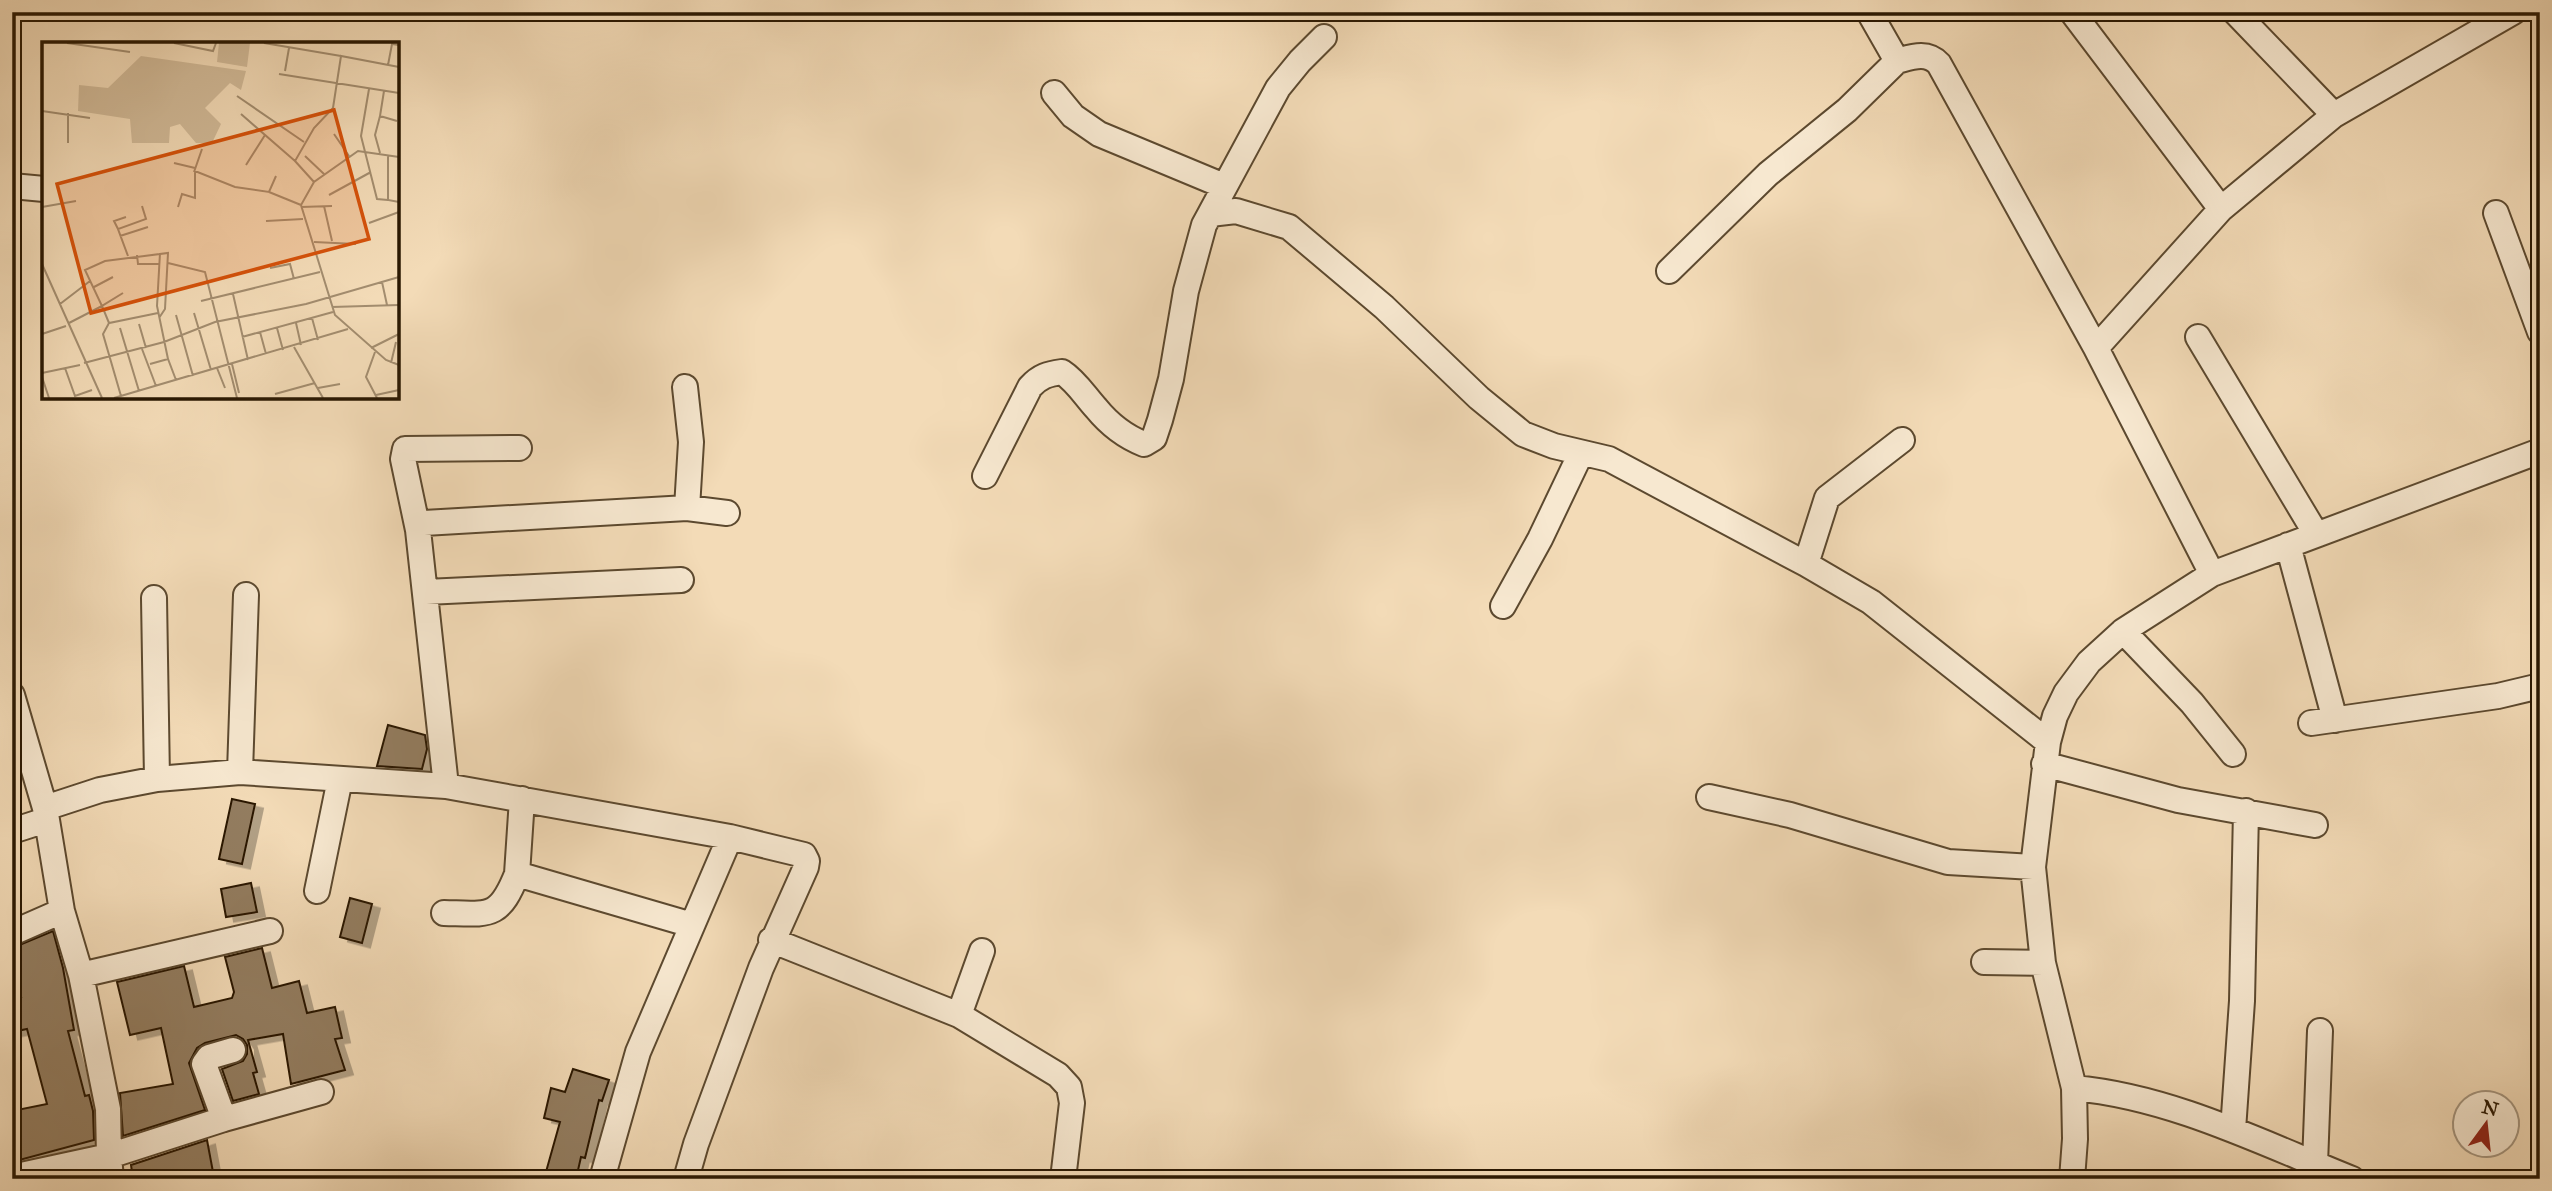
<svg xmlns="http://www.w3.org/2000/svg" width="2552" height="1191" viewBox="0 0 2552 1191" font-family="'IM FELL Great Primer',serif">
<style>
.building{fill:#937d60;stroke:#2a1802;stroke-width:2;filter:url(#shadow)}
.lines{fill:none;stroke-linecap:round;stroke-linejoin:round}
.minor-casing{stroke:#5c492f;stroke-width:28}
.minor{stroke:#f7e8d0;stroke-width:24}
.inset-road{fill:none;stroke:#a38d6f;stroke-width:2}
.view{fill:#d5520b;fill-opacity:0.15;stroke:#d5520b;stroke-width:3.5}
.inset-edge{fill:none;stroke:#2a1802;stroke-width:3.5}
</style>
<defs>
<filter id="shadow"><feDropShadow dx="8" dy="4.5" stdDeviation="0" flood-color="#0004"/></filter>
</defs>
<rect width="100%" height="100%" fill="#f3dbb7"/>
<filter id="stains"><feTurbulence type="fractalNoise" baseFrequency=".00286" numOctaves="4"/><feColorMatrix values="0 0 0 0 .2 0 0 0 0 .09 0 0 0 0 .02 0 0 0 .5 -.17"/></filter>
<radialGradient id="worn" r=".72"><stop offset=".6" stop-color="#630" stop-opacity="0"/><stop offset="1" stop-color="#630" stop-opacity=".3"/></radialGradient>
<path class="building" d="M388 725 425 735 427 749 422 769 377 766Z
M232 799 255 804 242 864 219 859Z
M251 883 257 912 226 917 221 889Z
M350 898 372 904 362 943 340 937Z
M53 931 63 968 74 1030 68 1031 85 1096 89 1095 93 1111 94 1140 12 1162V1111L47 1104 27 1029 12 1032V998L21 997 12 971V948Z
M262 948 272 988 299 981 307 1013 335 1007 342 1038 335 1039 345 1070 291 1084 283 1034 248 1040 257 1072 253 1073 259 1094 233 1101 222 1069 243 1061 247 1054V1045L243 1039 236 1035 205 1043 197 1048 189 1063 205 1110 123 1136 120 1093 173 1084 161 1028 130 1035 117 982 184 966 194 1007 232 998 234 992 225 957Z
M573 1069 609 1080 602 1101 599 1100 585 1158 581 1157 576 1179H544L560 1122 544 1118 551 1088 565 1092Z
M207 1140 213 1172 177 1179H133L131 1165Z"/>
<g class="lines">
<defs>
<path id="minor" d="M1869 12 1897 61C1912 57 1927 51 1939 64L2096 348
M2072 12 2221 209
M2235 12 2334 115
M1054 93 1073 116 1099 134 1224 186
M12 186 44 189
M2496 213 2540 332
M1210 214 1278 88 1300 61 1324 37
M1669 271 1768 174 1847 110 1897 61
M2198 337 2316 534
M985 476 1030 387C1040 376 1048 374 1062 372 1076 381 1085 396 1096 408 1109 424 1126 437 1144 444L1154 438 1160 420 1171 379 1186 291 1204 225 1210 214 1236 211 1289 227 1384 307 1479 398 1523 434 1554 446 1609 459 1806 564 1827 498 1902 440
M687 508 727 513
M418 530 403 459 405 449 519 448
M2288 545 2335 720
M1806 564 1871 602 2048 742
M2212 574 2096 348 2221 209 2334 115 2513 12
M426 592 681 580
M154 598 157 779
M1503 606 1540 539 1581 453
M2123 631 2192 703 2233 754
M12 695 45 808
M2311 723 2498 696 2540 686
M2044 764 2178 800 2315 825
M240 772 246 595
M446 786 418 530 424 523 687 508 691 442 685 387
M1709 797 1790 815 1948 862 2033 867
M522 799 517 874 692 925
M12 831 46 820
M317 891 340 779
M444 913C490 914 499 919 517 874
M12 933 62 911
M771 940 959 1015 1058 1075 1069 1087 1072 1103 1063 1179
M1984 962 2043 963
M81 975 270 931
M959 1015 982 951
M2074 1088C2172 1097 2262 1143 2352 1179
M224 1119 204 1064 209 1057 233 1050
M2233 1130 2242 1001 2246 811
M2315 1164 2320 1031
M12 1177 109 1156 108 1109 81 975 62 911 45 808 100 790 157 779 240 772 446 786 730 837 804 855 807 861 806 867 761 968 696 1144 686 1179
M111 1179 109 1156 224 1119 321 1092
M602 1179 638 1052 730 837
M2072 1179 2075 1139 2074 1088 2043 963 2033 867 2048 742 2055 716 2066 693 2089 662 2123 631 2212 574 2540 451"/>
</defs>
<use href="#minor" class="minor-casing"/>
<use href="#minor" class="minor"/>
</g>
<g transform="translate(42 42)">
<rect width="357" height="357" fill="#f3dbb7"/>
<path d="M177 1H208L205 25 175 20ZM99 14 204 29 199 48 188 41 163 66 179 82 170 101H154L138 82 128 85 127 101H90L88 77 36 69 37 43 66 46Z" fill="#d1ba98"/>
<path class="inset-road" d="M25 1 88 10M132 1 171 9 174 1M222 1 299 14M346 23 350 2 357 3M243 29 247 6M237 32 357 51M327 47 319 94 335 157 346 158M342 49 338 74 355 79M195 54 262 100M0 69 48 76M26 71V101M199 72 253 119M338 74 333 93 338 111M292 92 307 114M346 113V158L357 160M263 114 282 132M357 115 316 109 272 140 259 163 293 273 344 318 357 323M132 121 153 126M204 123 223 93M152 130 160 107M272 140 253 119 272 86 291 66 299 14 357 25M227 150 259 163M287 153 329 130M282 164 290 199M0 165 34 159M136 165 140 152 153 156V129L193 145 227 150 234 134M259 165 290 164M224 179 261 177M327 181 357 170M76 187 72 179 84 175M78 194 106 185M272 200 314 202M118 211 115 264 126 317M95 213 96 222H117M86 214 76 187 104 177 100 164M126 221 163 230 195 356M0 222 60 356M228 226 248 222 252 237M340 240 345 263M52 245 71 235M81 251 60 264 67 281 116 271M191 252 206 318M159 259 278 230M18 262 48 239M290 265 357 263M152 271 169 328M134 273 151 334M270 276 276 298M27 281 60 264 43 228 63 219 126 211 123 267 117 276M67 281 61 292 79 354M254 281 259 303M97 282 104 306M78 286 97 349M235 286 241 308M218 290 224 312M0 292 24 284M200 295 291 270M252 305 281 356M329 306 357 292M100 307 114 344M333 310 324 335 335 356M42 321 122 300 173 280 264 262 357 235M349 321 354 300M108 322 126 317 134 338M190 322 197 351M23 326 33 354 50 348M175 326 183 346M0 331 38 323M0 335 7 356M276 346 298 342M233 352 273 341M334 353 357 348M72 356 306 287"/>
<path class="view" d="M292 68 327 197 49 271 15 142Z"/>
<rect width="357" height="357" class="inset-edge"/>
</g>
<rect width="2552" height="1191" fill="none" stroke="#f3dbb7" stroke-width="42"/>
<rect x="14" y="14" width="2524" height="1163" fill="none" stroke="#2a1802" stroke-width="3.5"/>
<rect x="21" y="21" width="2510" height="1149" fill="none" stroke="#2a1802" stroke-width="2"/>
<g transform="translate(2486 1124) rotate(15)"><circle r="33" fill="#f7e8d0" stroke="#a5957e" stroke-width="2"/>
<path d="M0-5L12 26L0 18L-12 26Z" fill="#8f2418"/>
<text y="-10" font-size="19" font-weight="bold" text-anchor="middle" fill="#2a1802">N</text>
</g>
<rect width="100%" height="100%" filter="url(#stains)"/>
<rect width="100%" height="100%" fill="url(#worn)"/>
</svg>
